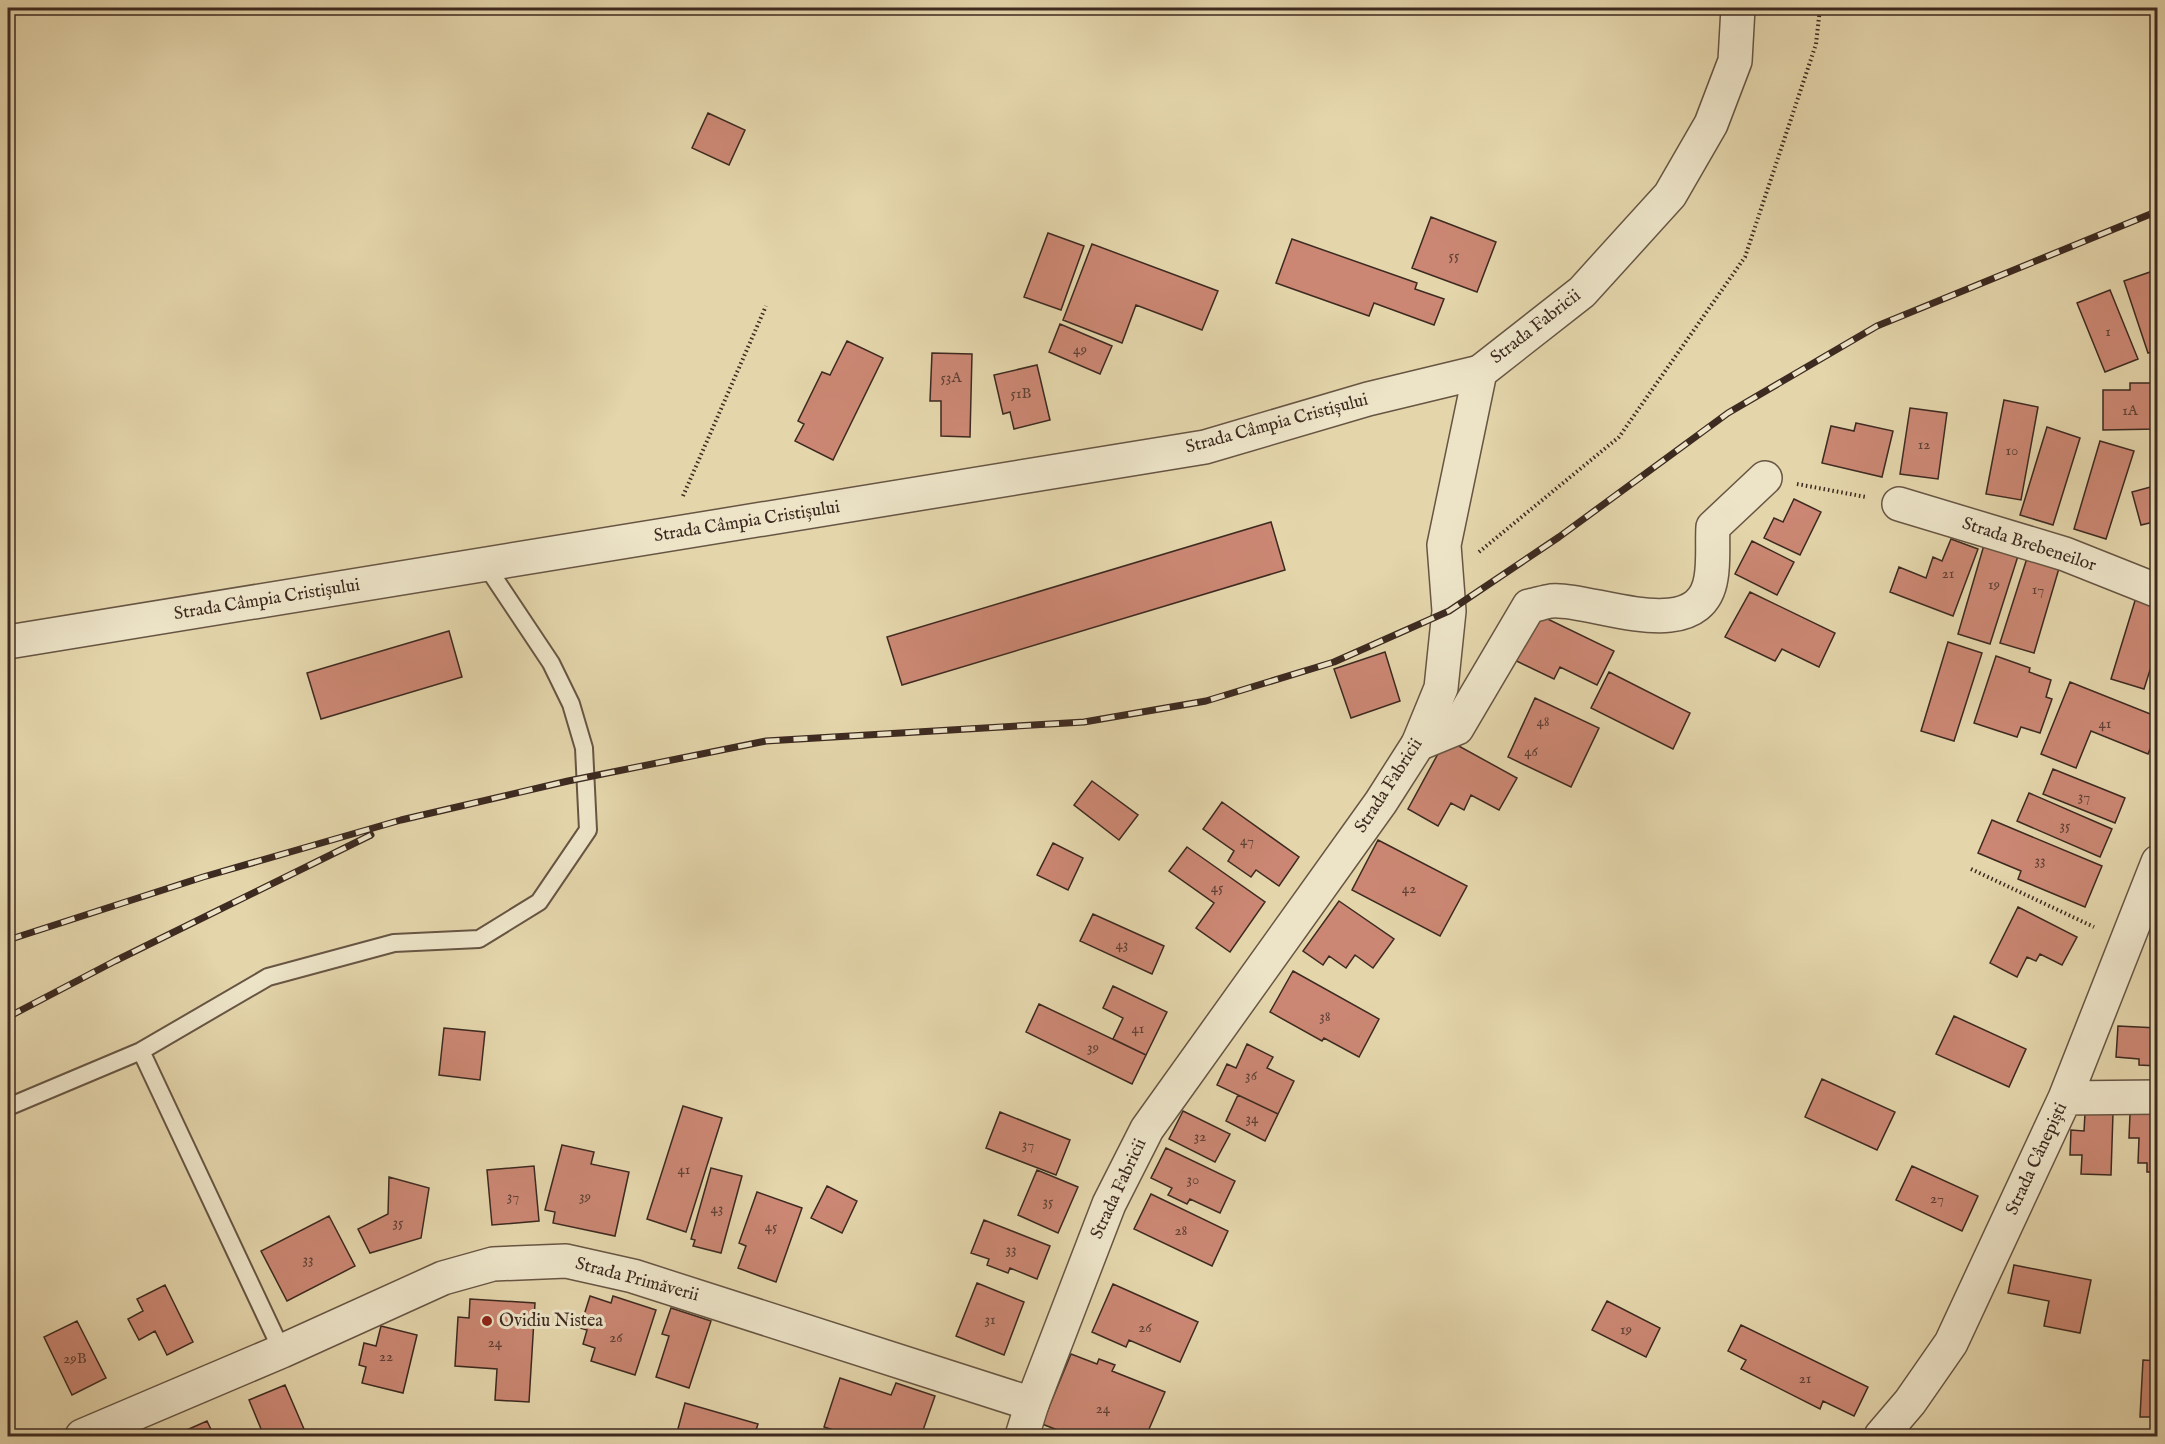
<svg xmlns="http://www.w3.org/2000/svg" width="2165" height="1444" viewBox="0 0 2165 1444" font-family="'IM FELL English',serif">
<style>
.building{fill:#cb8773;stroke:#3d2a20;stroke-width:1.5}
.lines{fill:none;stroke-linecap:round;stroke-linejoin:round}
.service-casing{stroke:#675543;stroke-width:20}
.minor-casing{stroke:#675543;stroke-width:36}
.tertiary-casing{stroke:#675543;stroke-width:36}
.path{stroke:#3d2a20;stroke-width:4;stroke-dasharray:1.5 3;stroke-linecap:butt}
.service{stroke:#ede4c8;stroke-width:16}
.minor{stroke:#ede4c8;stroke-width:33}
.tertiary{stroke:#ede4c8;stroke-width:33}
.rail-casing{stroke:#3d2a20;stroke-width:7}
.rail{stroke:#ede4c8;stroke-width:4.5;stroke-dasharray:14;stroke-linecap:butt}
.poi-dot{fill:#8f2418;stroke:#ede4c8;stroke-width:2}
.labels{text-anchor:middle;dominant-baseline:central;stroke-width:6;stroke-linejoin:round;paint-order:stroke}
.number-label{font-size:15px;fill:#604135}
.street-label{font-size:18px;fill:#3d2a20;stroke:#ede4c8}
.poi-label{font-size:18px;fill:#3d2a20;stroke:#ede4c8;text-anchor:start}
</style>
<rect width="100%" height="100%" fill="#e4d5ab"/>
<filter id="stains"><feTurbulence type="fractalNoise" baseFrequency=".00333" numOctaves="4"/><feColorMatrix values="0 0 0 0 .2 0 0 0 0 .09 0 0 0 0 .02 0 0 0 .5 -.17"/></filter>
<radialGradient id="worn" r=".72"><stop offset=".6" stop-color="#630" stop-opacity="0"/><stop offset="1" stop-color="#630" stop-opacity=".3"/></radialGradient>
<path class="building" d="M708 113 745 130 729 165 692 148Z
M1431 217 1496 242 1477 292 1412 268Z
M1048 233 1084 246 1061 310 1024 297Z
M1292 239 1417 283 1415 289 1444 299 1434 325 1374 303 1369 316 1276 283Z
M1092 244 1218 291 1202 330 1136 305 1122 343 1063 320Z
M2150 272 2158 292V350L2148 353 2124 281Z
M2110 290 2138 359 2105 372 2077 303Z
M1060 324 1112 346 1100 374 1049 352Z
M847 341 883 358 833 460 795 441 804 424 798 421 822 372 830 375Z
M932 353 972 354 970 437 941 436V401H930Z
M1037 365 1050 420 1014 429 1010 412 1003 414 994 375Z
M2130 383H2155V388H2158V429L2103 430V390H2130Z
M2004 400 2038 407 2021 500 1986 494Z
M1910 408 1947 413 1938 479 1900 474Z
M1856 423 1893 431 1882 477 1822 463 1831 426 1854 431Z
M2047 427 2080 438 2053 525 2020 515Z
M2100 441 2134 451 2106 539 2074 529Z
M2158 485V521L2141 525 2132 492Z
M1794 499 1821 512 1800 555 1764 538 1774 518 1783 522Z
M1271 522 1285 570 902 685 887 637Z
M1951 539 1978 549 1953 616 1890 592 1899 567 1926 578 1933 557 1942 561Z
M1752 541 1794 562 1777 595 1735 574Z
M1984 545 2018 556 1990 644 1958 634Z
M2028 555 2060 565 2034 653 2000 643Z
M2138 591 2158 597V645L2144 689 2111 679Z
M1750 592 1835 633 1819 667 1782 649 1775 661 1725 637Z
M1529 610 1614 651 1597 685 1560 667 1554 679 1504 655Z
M449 631 462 677 321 719 307 673Z
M1948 642 1982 653 1954 741 1921 731Z
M1385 652 1400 701 1351 718 1334 669Z
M1996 656 2030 668 2029 672 2051 680 2046 697 2052 699 2040 733 2021 727 2017 737 1974 723Z
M1609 672 1690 713 1673 749 1591 708Z
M2070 682 2158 717V730L2148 754 2091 731 2076 768 2041 754Z
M1535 698 1599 728 1571 787 1508 757Z
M1446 739 1517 778 1499 810 1471 795 1464 810 1451 803 1438 826 1408 809Z
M2053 769 2125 798 2115 823 2043 794Z
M1092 781 1138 815 1119 840 1074 805Z
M2029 793 2112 829 2100 857 2017 821Z
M1222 802 1299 857 1279 886 1256 870 1251 877 1228 861 1234 851 1203 829Z
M1992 820 2102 866 2085 907 2018 879 2021 871 1978 853Z
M1378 840 1467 886 1440 936 1352 890Z
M1053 843 1083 858 1068 890 1037 875Z
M1187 847 1265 902 1230 952 1196 928 1214 903 1169 871Z
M1339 901 1394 939 1373 968 1355 955 1346 968 1329 956 1323 965 1303 951Z
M2018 907 2077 937 2062 965 2040 954 2036 961 2027 957 2017 977 1990 963Z
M1093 914 1164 946 1152 974 1080 941Z
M1293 971 1379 1019 1359 1057 1324 1038 1322 1041 1270 1012Z
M1113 986 1167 1012 1146 1055 1113 1039 1123 1018 1103 1008Z
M1039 1004 1146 1055 1132 1084 1026 1032Z
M1954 1016 2026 1049 2009 1087 1936 1054Z
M2118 1026 2158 1028V1066L2139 1065V1059L2116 1057Z
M444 1028 485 1032 480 1080 439 1075Z
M1247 1044 1273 1057 1267 1068 1294 1081 1278 1114 1217 1085 1227 1064 1236 1068Z
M1822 1079 1895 1112 1877 1150 1805 1117Z
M1238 1095 1278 1114 1265 1141 1226 1121Z
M683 1106 722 1118 686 1232 647 1219Z
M1183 1111 1230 1134 1215 1162 1169 1139Z
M1000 1112 1070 1140 1056 1175 986 1148Z
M2085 1113H2113L2111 1175 2081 1174 2082 1155H2070L2071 1130 2084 1131Z
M2130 1114H2158V1208L2152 1207 2153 1172H2147V1163H2138L2139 1138H2129Z
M562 1145 594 1152 591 1164 629 1172 615 1236 553 1223 555 1212 545 1210Z
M1166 1148 1235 1181 1220 1213 1190 1199 1187 1204 1168 1195 1172 1188 1151 1178Z
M534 1166 539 1221 492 1225 487 1170Z
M1912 1166 1978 1196 1962 1231 1896 1200Z
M711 1168 742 1176 721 1253 693 1246 695 1240 691 1239Z
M1037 1170 1078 1187 1058 1233 1018 1215Z
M389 1177 429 1188 421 1238 370 1253 358 1229 388 1214Z
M827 1186 857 1201 842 1233 811 1218Z
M757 1192 802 1208 776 1282 738 1268 746 1246 739 1243Z
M1151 1194 1228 1231 1212 1266 1134 1229Z
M329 1216 355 1266 287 1301 261 1251Z
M984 1220 1050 1246 1037 1279 1010 1268 1008 1273 987 1265 989 1259 971 1253Z
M2014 1265 2091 1280 2080 1333 2044 1326 2049 1301 2008 1293Z
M977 1283 1024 1302 1004 1355 956 1336Z
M1113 1284 1198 1322 1180 1362 1129 1340 1126 1347 1092 1332Z
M165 1285 193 1342 167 1355 155 1331 139 1340 128 1319 143 1311 137 1299Z
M590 1296 611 1303 613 1296 656 1310 635 1375 591 1361 595 1348 583 1344 587 1330 580 1328Z
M470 1299 535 1303 529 1402 495 1400 497 1369 455 1366 458 1317 469 1318Z
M1607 1301 1660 1328 1646 1357 1592 1330Z
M671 1308 711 1321 689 1388 656 1377 669 1336 662 1334Z
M77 1321 106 1378 72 1395 44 1337Z
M1741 1325 1868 1387 1854 1416 1823 1401 1820 1409 1741 1369 1746 1360 1728 1351Z
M381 1326 417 1335 403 1393 362 1383 366 1367 359 1365 364 1343 376 1346Z
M1071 1354 1097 1364 1099 1359 1115 1365 1112 1371 1165 1392 1146 1436H1073L1042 1424Z
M2143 1360 2158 1361V1417H2140Z
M840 1378 891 1395 896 1383 935 1396 921 1436H853L824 1427Z
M285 1385 307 1436H264L249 1400Z
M685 1403 758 1424 754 1436H676Z
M207 1421 214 1436H173Z"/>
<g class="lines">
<defs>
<path id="service" d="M141 1051 268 977 394 943 479 939 539 902 588 830 584 748 571 704 551 663 485 564
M8 1107 141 1051 282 1351"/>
<path id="minor" d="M1899 504 2065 554 2158 591
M8 642 1205 447 1368 399 1480 372
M1418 744 1457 728 1529 606C1536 605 1544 602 1551 601 1591 597 1700 649 1711 578 1714 561 1712 543 1713 527L1765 478
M2065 1098 2158 1097
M82 1436 282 1351 443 1278 493 1264 566 1261 633 1276 1032 1404
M1881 1436 1910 1402 1951 1343 2065 1098 2158 862"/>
<path id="tertiary" d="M1022 1436 1032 1404 1109 1204 1147 1129 1381 802 1418 744 1441 688 1449 611 1444 545 1480 372 1582 292 1670 195 1711 124 1735 61 1738 8"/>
</defs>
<use href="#service" class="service-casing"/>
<use href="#minor" class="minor-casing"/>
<use href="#tertiary" class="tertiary-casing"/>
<path class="path" d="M1797 484 1866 497
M683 496 766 306
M1479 552 1619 437 1745 257 1816 44 1820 8
M1971 869 2094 927"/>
<use href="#service" class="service"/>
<use href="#minor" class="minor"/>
<use href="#tertiary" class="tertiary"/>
<defs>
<path id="rail" d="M8 940 203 877 401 820 568 781 766 741 1084 722 1206 701 1334 662 1449 611 1559 537 1728 413 1877 326 2158 211
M8 1017 115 961 371 835"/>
</defs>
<use href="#rail" class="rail-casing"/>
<use href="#rail" class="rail"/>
</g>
<circle class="poi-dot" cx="487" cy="1321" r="6"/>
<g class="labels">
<g class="number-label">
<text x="1454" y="255">55</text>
<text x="2108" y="331">1</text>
<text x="1080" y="349">49</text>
<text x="951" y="377">53A</text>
<text x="1021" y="393">51B</text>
<text x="2130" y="410">1A</text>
<text x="1924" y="444">12</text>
<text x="2012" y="450">10</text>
<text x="1948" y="573">21</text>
<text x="1994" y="584">19</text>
<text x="2038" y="589">17</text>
<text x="1543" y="721">48</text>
<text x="2105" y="723">41</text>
<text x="1531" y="751">46</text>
<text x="2084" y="796">37</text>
<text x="2065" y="825">35</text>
<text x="1247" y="840">47</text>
<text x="2040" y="860">33</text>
<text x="1217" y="887">45</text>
<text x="1409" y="888">42</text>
<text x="1122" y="944">43</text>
<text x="1325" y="1016">38</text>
<text x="1138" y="1028">41</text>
<text x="1093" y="1047">39</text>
<text x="1251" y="1075">36</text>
<text x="1252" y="1118">34</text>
<text x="1200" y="1136">32</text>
<text x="1028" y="1144">37</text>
<text x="684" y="1169">41</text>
<text x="1193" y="1179">30</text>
<text x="513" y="1196">37</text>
<text x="585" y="1196">39</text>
<text x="1937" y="1198">27</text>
<text x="1048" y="1201">35</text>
<text x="717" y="1208">43</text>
<text x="398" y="1222">35</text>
<text x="771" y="1226">45</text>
<text x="1181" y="1230">28</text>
<text x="1011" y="1249">33</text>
<text x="308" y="1259">33</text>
<text x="990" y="1319">31</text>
<text x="1145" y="1327">26</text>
<text x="1626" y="1329">19</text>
<text x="616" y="1337">26</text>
<text x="495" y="1342">24</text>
<text x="386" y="1356">22</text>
<text x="75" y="1358">29B</text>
<text x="1805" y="1378">21</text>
<text x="1103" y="1408">24</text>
</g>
<g class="street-label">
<text transform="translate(1536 327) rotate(-38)">Strada Fabricii</text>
<text transform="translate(1277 424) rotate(-15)">Strada Câmpia Cristișului</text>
<text transform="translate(747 522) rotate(-9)">Strada Câmpia Cristișului</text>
<text transform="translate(2029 545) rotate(18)">Strada Brebeneilor</text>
<text transform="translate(267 600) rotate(-9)">Strada Câmpia Cristișului</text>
<text transform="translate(1389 786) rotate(-57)">Strada Fabricii</text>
<text transform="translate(2037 1159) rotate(-65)">Strada Cânepiști</text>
<text transform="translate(1119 1189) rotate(-65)">Strada Fabricii</text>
<text transform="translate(637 1280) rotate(15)">Strada Primăverii</text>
</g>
<g class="poi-label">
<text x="499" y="1321">Ovidiu Nistea</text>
</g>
</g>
<rect width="2165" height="1444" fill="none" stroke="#e4d5ab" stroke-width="30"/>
<rect x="9" y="9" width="2147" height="1426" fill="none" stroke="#3d2a20" stroke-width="3"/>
<rect x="15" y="15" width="2135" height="1414" fill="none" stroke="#3d2a20" stroke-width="1.5"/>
<rect width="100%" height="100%" filter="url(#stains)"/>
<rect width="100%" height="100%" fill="url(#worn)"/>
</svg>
